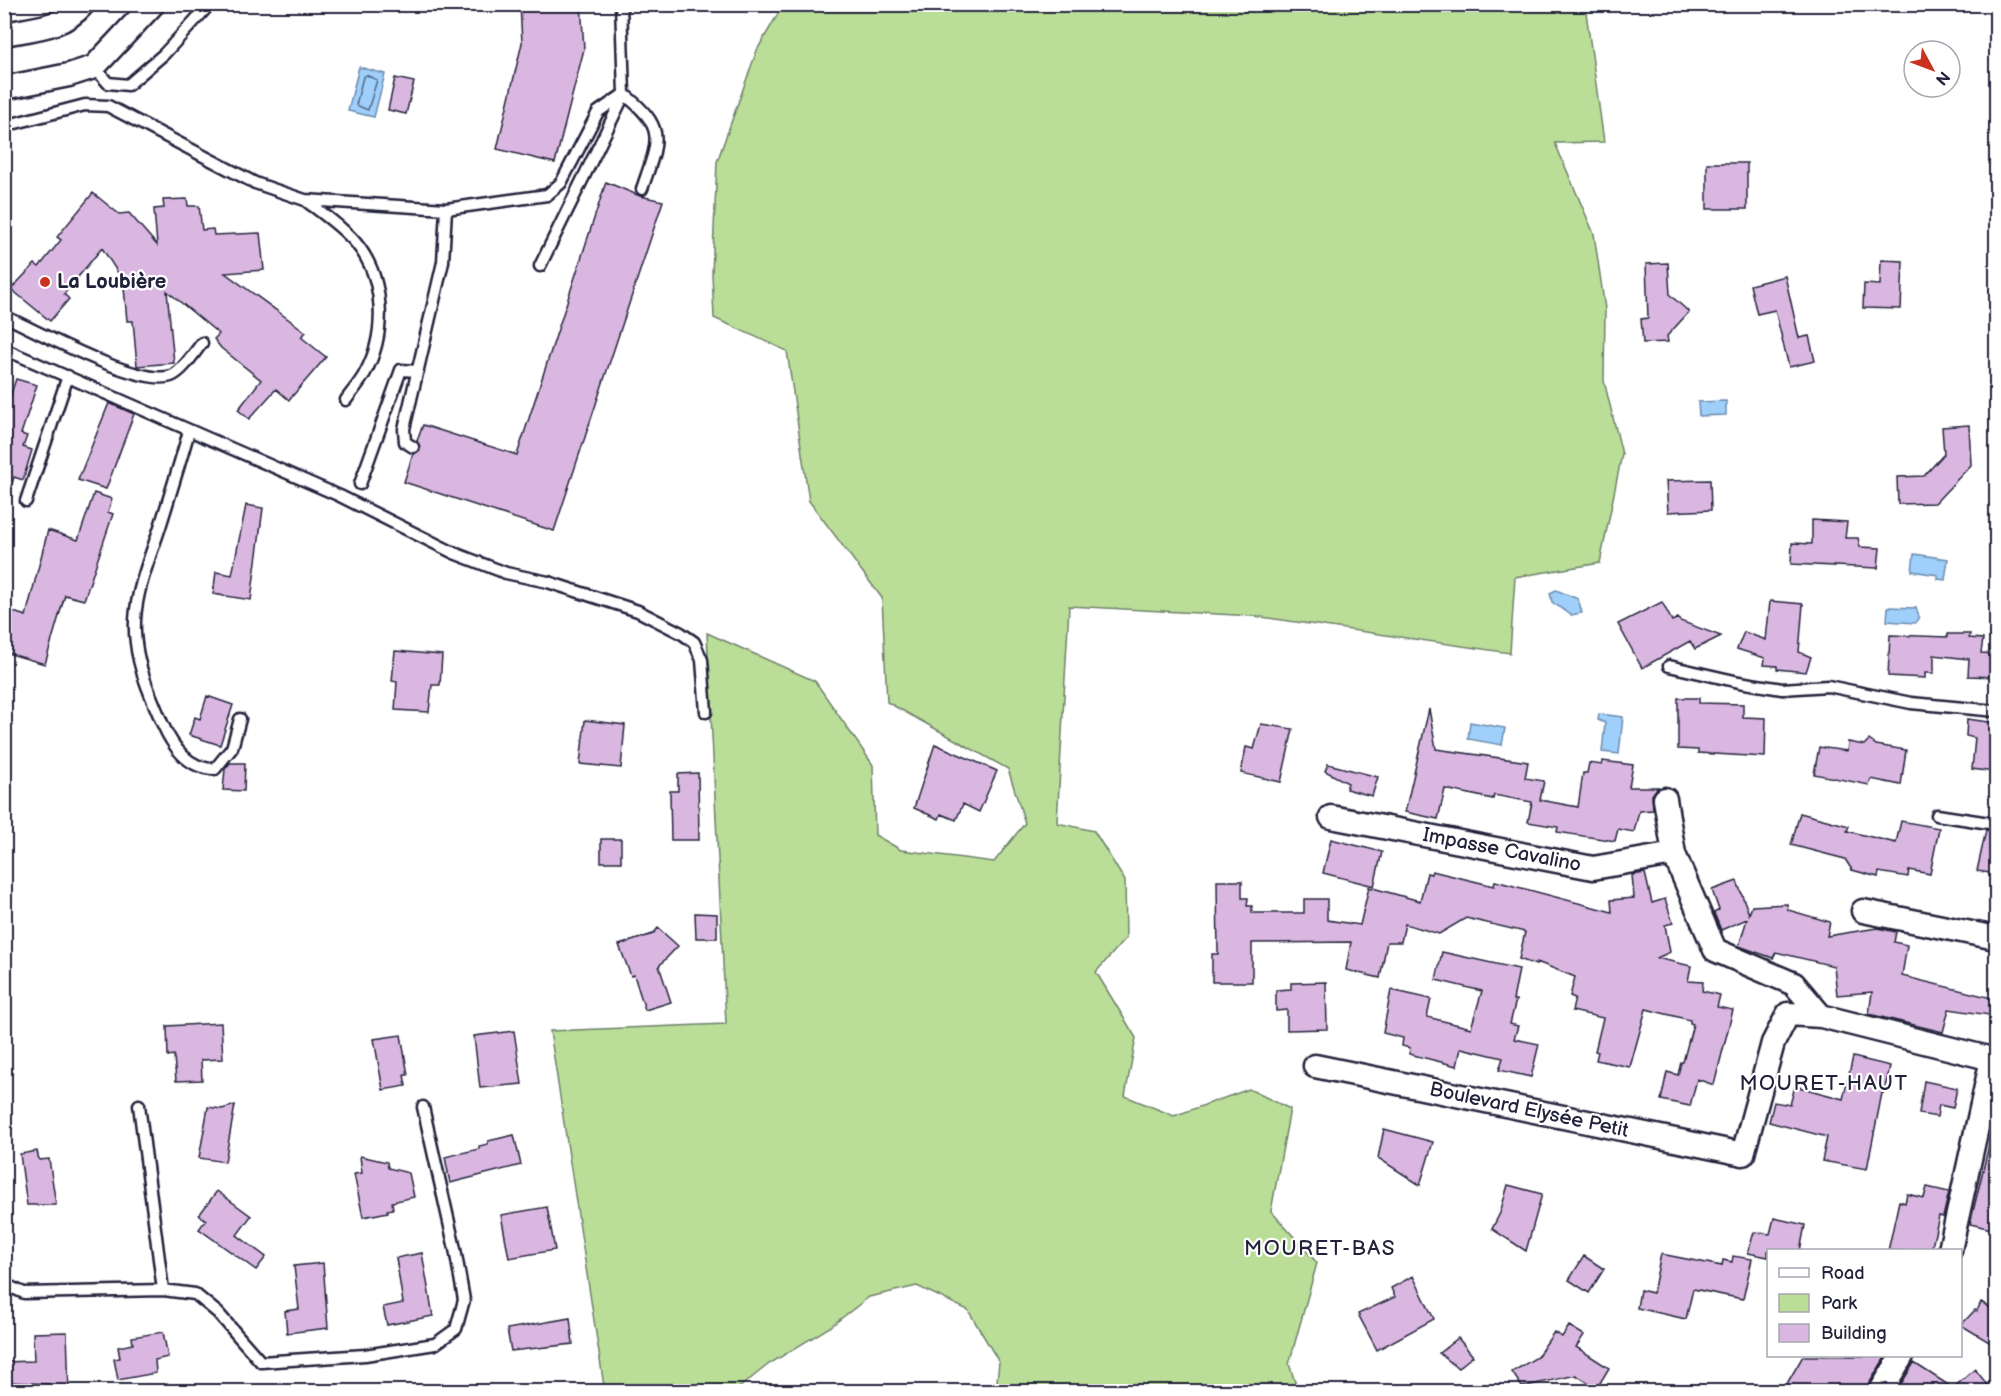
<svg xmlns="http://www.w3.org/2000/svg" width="2001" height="1396" viewBox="0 0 2001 1396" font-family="'Balsamiq Sans',sans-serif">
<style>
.green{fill:#bade98;stroke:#6e806a;stroke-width:1.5}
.water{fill:#9ed0fb;stroke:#6c8aae;stroke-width:1.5}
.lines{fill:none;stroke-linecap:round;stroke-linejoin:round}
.shore{stroke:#546888;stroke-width:1.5}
.building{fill:#dab7e1;stroke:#22223b;stroke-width:1.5}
.lane-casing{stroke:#22223b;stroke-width:15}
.street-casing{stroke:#22223b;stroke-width:27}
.lane{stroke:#fff;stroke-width:10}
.street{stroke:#fff;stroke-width:22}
.poi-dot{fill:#c8321e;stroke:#fff;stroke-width:2}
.labels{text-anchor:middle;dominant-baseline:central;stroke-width:4.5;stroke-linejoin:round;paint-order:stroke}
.poi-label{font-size:20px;font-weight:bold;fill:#22223b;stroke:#fff;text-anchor:start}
.street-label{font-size:20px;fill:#22223b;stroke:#fff}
.neighbourhood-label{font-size:21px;letter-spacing:1.5px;fill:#22223b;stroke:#fff}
</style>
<rect width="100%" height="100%" fill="#fff"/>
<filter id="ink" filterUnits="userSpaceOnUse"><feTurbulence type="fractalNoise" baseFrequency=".0167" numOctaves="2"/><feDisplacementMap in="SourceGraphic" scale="12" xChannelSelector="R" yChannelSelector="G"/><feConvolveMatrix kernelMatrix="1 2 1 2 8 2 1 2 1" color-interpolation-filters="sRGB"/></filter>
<g filter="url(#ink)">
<path class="green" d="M783 5H1585L1604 142 1555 143 1594 234 1605 309 1604 381 1622 454 1600 563 1515 577 1510 653 1254 616 1069 606 1057 823 1094 831 1125 881 1126 938 1096 972 1136 1038 1125 1096 1174 1116 1249 1089 1290 1109 1271 1211 1317 1263 1289 1364 1298 1391H996L999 1362 968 1310 917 1286 869 1297 830 1327 769 1364 735 1391H606L604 1386 550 1031 726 1024 707 633 815 681 873 765 875 835 901 850 994 862 1025 823 1008 769 887 702 882 598 809 501 787 351 714 318 712 274 717 162 757 50Z"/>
<path class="water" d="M359 67 385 74 374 117 348 111Z
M1726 401V415L1699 416 1698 402Z
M1914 554 1948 559 1945 580 1938 579V575L1912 571Z
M1556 590 1578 599 1582 613 1571 615 1552 602 1550 593Z
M1888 607 1916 608 1919 617 1915 623 1887 621Z
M1599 714 1623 717 1619 754 1602 752 1605 723 1598 720Z
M1470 722 1505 728 1502 745 1468 739Z"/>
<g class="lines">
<path class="shore" d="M366 75 377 80 368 110 356 105 363 77Z"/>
</g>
<path class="building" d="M520 4H581L584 49 555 163 497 149 522 43Z
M395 78 414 82 406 114 388 110Z
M1707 163H1747V209H1707Z
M606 182 640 196 663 201 554 531 404 482 413 454 420 450 417 441 423 425 517 455Z
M93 193 119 214 129 213 157 245 154 209 164 208 163 200 187 199 188 206H199L202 230 213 229 214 235 260 233 264 270 225 273 306 332 301 337 326 357 289 400 276 389 249 419 238 410 261 380 221 348 214 339 219 334 167 291 174 363 137 366 133 321H127L123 276 118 273 102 248 64 294 69 299 50 321 11 289 35 264 39 267 61 240 57 237Z
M1881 260 1903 261 1901 309 1863 308 1864 284 1880 285Z
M1668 263 1670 295 1689 312 1667 336 1668 342 1643 343 1641 319 1648 318 1646 264Z
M1785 276 1799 338 1809 336 1815 361 1789 367 1775 310 1757 314 1750 285Z
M16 379 37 385 21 434 27 436 23 447 32 450 23 480 14 477 9 493H4V414Z
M109 403 134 414 106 489 78 480Z
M1969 425 1971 465 1935 503 1898 504 1897 477 1924 476 1944 454 1942 427Z
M1710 480 1711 510 1668 512 1666 481Z
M94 493 112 499 108 512 113 514 84 600 65 595 45 664 7 653 8 649 4 648V609L26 616 48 530 78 540Z
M246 505 263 508 251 600 213 594 216 572 232 575Z
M1812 520 1847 522 1845 538H1858L1860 547 1880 548 1878 568 1791 564 1792 543 1812 544Z
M1770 601 1803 604 1799 652 1811 657 1806 672 1777 669V666L1764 665 1765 658 1737 649 1744 632 1766 640Z
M1662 602 1672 621 1678 618 1680 621 1721 636 1695 649 1690 641 1642 668 1618 624Z
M1948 634H1970L1969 638 1983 639 1981 653 1996 654V677L1968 676 1969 659 1934 655V673H1925V678L1888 676 1890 635 1948 637Z
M395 651 442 655 440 685H432L429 712 395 710 397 682 392 681Z
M207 696 233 705 220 745 189 735 195 717 200 719Z
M1678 698H1699V703L1743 704V717L1766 718 1765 757 1698 753V750L1678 749Z
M1429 709 1436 749 1528 762 1525 778 1544 781 1540 800 1578 807 1583 773H1587L1589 763 1602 765 1603 761 1633 765 1629 787H1658L1652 795 1653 810 1639 811 1634 832 1618 829 1615 841 1557 832 1558 827 1528 822 1532 802 1494 795 1493 799 1445 789 1438 819 1405 812Z
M1967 719 1996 723 1994 772 1972 769 1975 738 1966 736Z
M585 720 625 725 621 768 580 764Z
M1261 724 1293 729 1281 782 1241 773 1246 747 1254 749Z
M1869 740 1876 745 1906 750 1901 785 1871 779 1869 785 1814 774 1819 747 1847 751 1848 742 1864 745Z
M935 744 997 771 979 812 963 804 956 820 941 814 939 819 914 808Z
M230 763H245L244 791 223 790 225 769Z
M1328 764 1378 777 1372 796 1346 789 1348 783 1325 771Z
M698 773 699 840H671L670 791H678V774Z
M1800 813 1849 826 1847 831 1896 843 1901 821 1939 828 1930 874 1909 870 1908 877 1879 872 1878 877 1852 870 1845 859 1791 845Z
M1986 830 1996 831V874L1977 871Z
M601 839H621V862H601Z
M1331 839 1382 852 1374 886 1323 873Z
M1432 871 1494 886 1495 881 1612 912 1611 900 1634 898 1632 875 1645 873 1652 903 1665 899 1673 923 1665 925 1670 952 1657 958 1691 966 1688 981 1703 982 1702 991 1720 995 1717 1007 1733 1010 1714 1085 1697 1079 1690 1106 1661 1100 1667 1072 1678 1075 1681 1062H1683L1693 1024 1690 1023V1020L1646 1009 1630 1067 1596 1060 1598 1052 1595 1051 1603 1018 1572 1011 1575 998 1570 996 1575 977 1537 962 1536 965 1519 959 1525 932 1466 918 1439 934 1405 924 1401 942H1387L1380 978 1346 970 1351 942 1252 943V982H1212V954H1218L1217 881H1242V898H1248L1247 906H1252V913H1304V899H1327V920L1360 925 1369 887 1420 901 1427 873 1431 874Z
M1737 881 1749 914 1752 906 1787 904 1788 910 1830 922 1827 936 1877 928 1896 932 1894 942 1907 945 1902 976 1996 999V1016L1949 1009 1943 1032 1869 1014 1872 992 1837 995 1834 966 1776 952 1773 958 1739 946 1747 919 1721 930 1714 913 1719 910 1712 890Z
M695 913 717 914V938H696Z
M658 928 678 946 659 966 671 1002 645 1010 634 975 631 976 619 945 653 934Z
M1442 952 1519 969 1513 1000H1516L1510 1024 1518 1026 1514 1039 1539 1044 1531 1077 1499 1070 1503 1058 1461 1048 1457 1066 1409 1054 1410 1048 1402 1046 1403 1038 1383 1033 1391 990 1431 999 1427 1017 1471 1028 1482 991 1436 980Z
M1326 982 1327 1029 1287 1030V1010L1276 1011V990L1291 989V983Z
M221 1023 223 1059 201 1060 202 1080 176 1081 174 1055 168 1056 167 1026Z
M514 1031 522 1084 480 1088 474 1036Z
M401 1035 408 1075H404L406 1086 383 1090 374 1039Z
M1853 1057 1890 1066 1884 1093H1882L1867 1169 1822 1161 1827 1137 1769 1122 1774 1102 1790 1105 1795 1086 1843 1099Z
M1924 1081 1957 1088 1953 1108 1939 1105 1937 1117 1919 1114Z
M235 1105 225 1162 199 1158 208 1107 222 1109Z
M1384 1129 1433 1142 1420 1185 1378 1158Z
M514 1135 521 1165 450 1183 445 1157 479 1149V1146L488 1144V1141Z
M1989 1145 1996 1146V1230L1970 1224Z
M37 1151 39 1160 49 1159 56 1205H27L20 1154Z
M360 1156 387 1162 388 1168 409 1173 414 1197 392 1202 393 1209 387 1210 388 1212 363 1217 354 1174 362 1173Z
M1508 1185 1542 1194 1526 1251 1492 1229 1500 1213Z
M1927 1187 1949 1192 1943 1217 1939 1216 1931 1251H1888L1899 1201 1905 1203 1907 1194 1924 1198Z
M217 1191 251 1216 237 1235 266 1257 256 1270 199 1229 206 1220 199 1215Z
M547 1207 555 1250 509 1258 501 1215Z
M1774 1218 1805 1225 1800 1251H1768V1257L1748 1253 1754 1232 1770 1234Z
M422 1253 433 1316 387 1325 383 1307 403 1303 396 1258Z
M1661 1254 1722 1266 1723 1260 1732 1262 1733 1256 1752 1259 1743 1299 1693 1289 1686 1319 1637 1308 1640 1290 1653 1293Z
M1584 1256 1604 1269 1589 1293 1569 1280Z
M323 1263 328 1328 287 1333 285 1311 299 1309 294 1266Z
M1413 1276 1434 1319 1377 1350 1358 1314 1395 1297 1391 1288Z
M1981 1302 1996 1311V1329L1989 1342 1961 1325 1975 1310 1977 1311Z
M570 1318 573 1344 511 1351 507 1329Z
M1569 1326 1584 1335 1576 1347 1609 1368 1597 1388 1576 1375 1522 1387 1512 1372 1537 1357 1554 1332 1562 1337Z
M67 1332 69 1392H49V1384L4 1382V1362L34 1361 33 1333Z
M163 1332 168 1357 155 1360 156 1373 118 1380 114 1359 120 1358 118 1347 133 1344 132 1337Z
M1458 1338 1473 1356 1458 1368 1439 1353Z
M1803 1356H1886L1864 1392H1782Z
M1914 1363 1953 1388 1975 1369 1993 1392H1896Z"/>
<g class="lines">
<defs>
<path id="lane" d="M621 4 624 94C668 129 658 141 642 189
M94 67 108 83 128 85 164 54 210 4
M4 126 85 105 108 106 255 183 305 200 446 209 547 195 561 183 598 112 624 94
M305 200C322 213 341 226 355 242 385 277 387 333 365 373 360 383 352 391 346 400
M540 266 624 95
M4 316C39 332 139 387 171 376 182 372 195 352 202 343
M4 349 340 496 454 553 506 573 548 582 638 611 681 633 694 642 702 660 706 712
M189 431C180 463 170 495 160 527 148 564 130 603 136 643 139 671 152 699 163 725 173 747 188 769 215 769L232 748 240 719
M413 447 405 442 404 429 443 262 446 209
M360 484 401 370 418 371
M26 501 68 376
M1669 666 1739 682 1782 689 1828 686 1911 703 1996 711
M1937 815 1996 824
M139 1105 163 1290
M4 1284 24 1293 163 1290 195 1294 218 1313 261 1362 365 1355 435 1344 456 1329 464 1300 455 1249 423 1107"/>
<path id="street" d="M4 34C34 28 63 28 83 4
M4 88 69 75 94 67 153 4
M1665 799 1674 854
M1331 817 1593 868 1674 854 1715 950 1794 984 1821 1016
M1863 911 1996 938
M1315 1066 1743 1154 1773 1043 1788 1014 1821 1016 1996 1060
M1950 1250 1992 1059
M1880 1392 1902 1356"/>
</defs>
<use href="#lane" class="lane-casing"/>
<use href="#street" class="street-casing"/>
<use href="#lane" class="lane"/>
<use href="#street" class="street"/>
</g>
</g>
<circle class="poi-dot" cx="45" cy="282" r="6"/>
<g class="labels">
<g class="poi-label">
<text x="57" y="282">La Loubière</text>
</g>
<g class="street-label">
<text transform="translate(1502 850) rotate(11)">Impasse Cavalino</text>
<text transform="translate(1529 1110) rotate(12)">Boulevard Elysée Petit</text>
</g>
<g class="neighbourhood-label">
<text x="1824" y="1083">MOURET-HAUT</text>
<text x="1320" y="1248">MOURET-BAS</text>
</g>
</g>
<rect width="2001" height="1396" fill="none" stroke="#fff" stroke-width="24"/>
<rect x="12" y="12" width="1977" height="1372" fill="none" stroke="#22223b" stroke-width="2" filter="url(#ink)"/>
<rect x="1767" y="1249" width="195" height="108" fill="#ffffff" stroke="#a7a7b1" stroke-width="1.5"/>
<rect x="1779" y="1268" width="30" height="9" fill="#ffffff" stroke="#a7a7b1" stroke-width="1.5"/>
<text x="1821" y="1279" font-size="18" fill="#22223b">Road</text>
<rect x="1779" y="1294" width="30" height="18" fill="#bade98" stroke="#a7a7b1" stroke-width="1.5"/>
<text x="1821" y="1309" font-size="18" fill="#22223b">Park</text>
<rect x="1779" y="1324" width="30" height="18" fill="#dab7e1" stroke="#a7a7b1" stroke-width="1.5"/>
<text x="1821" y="1339" font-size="18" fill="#22223b">Building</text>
<g transform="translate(1932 69) rotate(131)"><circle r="28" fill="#ffffff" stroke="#a7a7b1" stroke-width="1.5"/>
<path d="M0-4.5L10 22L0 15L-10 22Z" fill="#c8321e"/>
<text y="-9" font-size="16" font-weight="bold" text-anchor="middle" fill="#22223b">N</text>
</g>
</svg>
